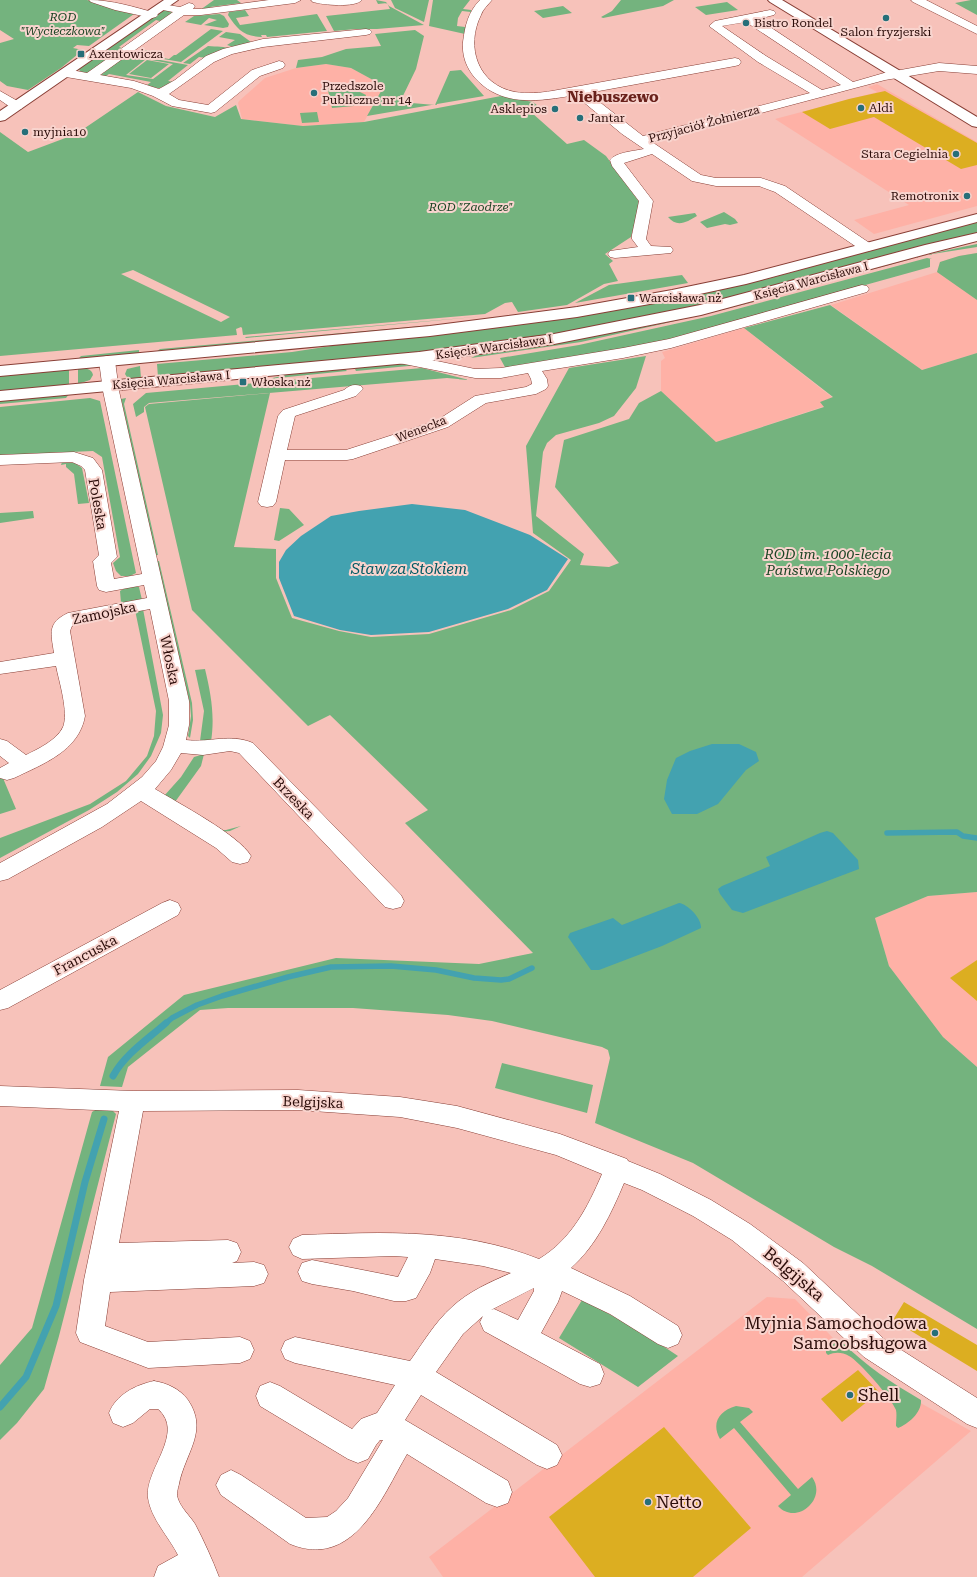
<svg xmlns="http://www.w3.org/2000/svg" width="977" height="1577" viewBox="0 0 977 1577" font-family="'Roboto Serif',serif">
<style>
.built{fill:#feb1a6}
.green{fill:#74b37e;fill-rule:evenodd}
.water{fill:#43a2b0}
.lines{fill:none;stroke-linecap:round;stroke-linejoin:round}
.stream-far1{stroke:#43a2b0;stroke-width:5.5}
.stream{stroke:#43a2b0;stroke-width:7}
.building{fill:#dcae21}
.street-casing{stroke:#883e35;stroke-width:1}
.secondary-casing{stroke:#883e35;stroke-width:2}
.street{fill:#fff;fill-rule:evenodd}
.secondary{fill:#fff;fill-rule:evenodd}
.poi-dot{fill:#266f79;stroke:#f8d4ce;stroke-width:1.5}
.labels{text-anchor:middle;dominant-baseline:central;stroke-width:4;stroke-linejoin:round;paint-order:stroke}
.far-park-label{font-size:12px;font-style:italic;fill:#1b4424;stroke:#f8d4ce}
.far-poi-label{font-size:12px;fill:#2c0d0a;stroke:#f8d4ce;text-anchor:start}
.far-street-label{font-size:12px;fill:#2c0d0a;stroke:#f8d4ce}
.street-label{font-size:14px;fill:#2c0d0a;stroke:#f8d4ce}
.park-label{font-size:14px;font-style:italic;fill:#1b4424;stroke:#f8d4ce}
.far-district-label{font-size:15px;font-weight:bold;fill:#69211b;stroke:#f8d4ce}
.water-label{font-size:15px;font-style:italic;fill:#025963;stroke:#f8d4ce}
.near-street-label{font-size:17px;fill:#2c0d0a;stroke:#f8d4ce}
.near-poi-label{font-size:17px;fill:#2c0d0a;stroke:#f8d4ce;text-anchor:start}
</style>
<rect width="100%" height="100%" fill="#f7c2ba"/>
<path class="built" d="M326 64 351 68 384 86 364 122 303 126 242 119 238 103 239 101 265 78 296 68Z
M877 84 977 142V206L874 234 854 220 909 205 775 119 877 92 868 87Z
M977 253V353L922 370 831 305 937 272 940 262 959 256Z
M744 328 833 398 821 402 825 406 716 442 661 391V361L665 358 662 352Z
M977 892V1067L943 1037 889 966 875 918 928 896Z
M767 1297 795 1299 834 1339 888 1385 971 1431 802 1577H443L429 1557Z"/>
<path class="green" d="M0 0H87L134 14 89 46 77 45 73 48 83 50 61 68 28 90 7 86 0 81V43L14 39 0 30Z
M214 0H237L241 3 210 7 211 9 200 10Z
M376 0 386 2 389 6 424 25 377 29H356L334 31 326 16 390 9 387 3 378 4Z
M391 0H429L424 22 395 8Z
M433 0H470L463 9 471 10V12L462 11 458 18 457 26 465 27V34L429 26Z
M621 0H674L663 6 603 18 601 17 612 11Z
M971 0H977V15L955 3Z
M727 2 738 10 706 15 695 7Z
M563 6 572 13 543 18 534 11Z
M167 10 173 13 163 22 156 20 119 47 125 49 87 74 80 71 78 68 158 12Z
M245 10 249 16 236 18 240 25 317 14 327 31 267 37 266 35H261L262 37C243 36 238 30 228 15L229 12Z
M220 14 224 16 229 24 228 27 223 28 204 25 217 20 209 18 201 25 185 22 194 16Z
M211 29 223 31 181 62 140 55 146 50 156 52 152 56 169 59 174 55H176Z
M415 30 424 36 416 69 400 102 435 105 450 71 461 70 484 96 367 116 384 86 351 68 326 64 296 68 298 60 322 57 346 49 381 46 375 34Z
M226 32 240 34 251 42 236 48 227 45 235 40 219 37Z
M208 46C217 47 224 46 232 49L207 58 199 57 190 64 183 63Z
M127 54 188 65 168 81 175 82C165 87 158 91 147 85L151 82 109 74 103 78 101 75ZM146 59 173 64 153 79 126 75Z
M147 60 169 64 151 78 129 74Z
M349 85 351 92 358 91 366 95 365 99 359 102 353 101 354 106 332 108 327 86Z
M138 92 166 106 215 117 236 105 241 119 303 126 364 122 501 96 533 102 543 110 532 113 567 144 584 140 606 156 640 203 631 237 605 254 613 261 609 264 618 281 604 284 567 305 518 312 512 302 505 303 485 314 243 335 242 328 241 327 236 329 237 335 0 356V132L28 152 76 134ZM133 270 230 317 221 322 121 274Z
M317 112 319 122 302 123 300 113Z
M724 212 735 219 738 223 730 225 725 224 707 228 700 222Z
M695 213 697 216C687 222 677 228 668 217Z
M977 222V233L932 244 707 304 570 332 406 354 158 377 157 364 292 352 357 342 479 330 554 320 635 307 767 279Z
M977 244V247L926 255 737 306 662 324 581 342 471 358 479 354C569 342 658 326 746 304 823 284 899 259 977 244Z
M977 253V300L937 272 940 262 959 256Z
M927 258 932 259H930V267L704 330 651 344 506 369 500 358 579 345 711 316Z
M682 275 688 283 575 303 609 285Z
M830 305 922 370 977 353V892L928 896 875 918 889 966 943 1037 977 1067V1329L872 1266 834 1247 693 1163 595 1123 610 1058 608 1050 602 1047 492 1021 448 1015 353 1008H228L200 1010 128 1067 122 1087 100 1086 108 1057 184 995 336 958 479 964 533 953 405 823 428 810 330 715 308 726 192 610 145 407 149 404 270 393 234 547 276 549V578L292 618 339 631 371 637 429 634 511 610 549 591 571 560 533 533 526 446 569 368 646 356 636 388 614 416 599 423 556 435 547 443 543 452 536 516 584 554 580 565 609 567 619 563 555 487 564 440 629 419 639 403 661 391 716 442 824 407 820 402 833 397 744 328Z
M486 316 246 338 245 337Z
M503 319 450 325 156 352 160 349Z
M139 350V353L78 359 81 356Z
M404 363 419 365 356 371 355 369 357 367Z
M140 366 141 378 134 379 127 377 125 374 127 369Z
M69 368V385L0 391V375Z
M78 368C84 368 92 368 93 375L90 380 78 384Z
M344 368 347 371 268 379 295 373Z
M422 368 469 380 447 378 149 403 144 407V412L136 417 133 404 146 393Z
M69 394 66 398 0 404V401Z
M90 398 100 401 136 573 130 576H121L116 571 113 563 120 557 102 457 93 451 0 455V407Z
M126 398 124 404 158 555H156L121 399Z
M62 462 75 463 82 468 89 503 78 504 74 474 66 467V464L61 465Z
M280 508 289 509 304 525 279 541 274 540Z
M33 511 34 518 0 523V513Z
M157 561H159L192 703 193 720 190 738 188 736 191 716 190 704Z
M135 586 139 587 142 600 106 607 121 603 120 591 125 588Z
M143 609 163 715 161 733 151 756 138 774 117 792 89 810 0 858V838L90 804 126 781 147 756 154 736 156 711 135 610Z
M205 669C211 694 215 716 211 742L200 741 204 711 195 670Z
M204 754 201 766 175 802 220 830H226L241 826 230 831 221 832 164 796 181 777 194 757Z
M0 771 16 809 0 814Z
M502 1063 593 1085 587 1113 495 1088Z
M97 1109 112 1110 116 1114 59 1336 44 1389 17 1423 0 1440V1365L32 1328 92 1112Z
M582 1300C615 1316 647 1335 678 1356L638 1387 559 1338Z
M836 1342H842C866 1366 892 1383 921 1400 922 1412 909 1424 898 1428L896 1426C896 1421 897 1415 896 1410 892 1399 859 1361 849 1356 842 1352 835 1352 828 1355L826 1353V1349Z
M736 1406 749 1408 753 1412 740 1422 798 1489 812 1477C828 1499 796 1526 778 1506L791 1495 734 1428 720 1439C711 1423 719 1411 736 1406Z"/>
<path class="water" d="M412 504 465 510 530 535 568 559 547 590 508 609 429 632 371 635 340 630 294 616 279 578V562L286 550 301 536 331 516 359 511Z
M712 744H739L756 752 759 761 746 770 718 804 697 814H672L664 799 667 780 676 758 690 751Z
M827 831 833 833 858 860 859 869 743 913 732 910 720 894 718 889 722 886 770 866 766 857 820 833Z
M679 903C688 904 702 919 701 928L662 946 599 970H591L568 937 570 933 613 918 622 925Z"/>
<g class="lines">
<path class="stream-far1" d="M887 833 957 832 963 836 977 838
M165 1024 172 1018 197 1005 222 996 288 977 331 967 391 966 436 970 474 978 501 980 509 979 532 968"/>
<path class="stream" d="M113 1076C125 1054 148 1039 166 1023
M0 1407 26 1377 56 1306 85 1182 104 1119"/>
</g>
<path class="building" d="M885 91 977 143V165L961 169 874 117 830 129 802 112 849 99Z
M977 960V1001L950 978Z
M904 1302 977 1345V1371L893 1320Z
M858 1370 879 1392 842 1422 821 1399Z
M664 1427 751 1528 693 1577H595L549 1517Z"/>
<g class="lines">
<defs>
<path id="street" d="M89 0C112 0 134 7 156 13L158 15 156 17 152 18 115 10 91 2Z
M269 0H301L295 3 201 15H184L100 75 134 81 159 89 175 80 206 56 223 49 263 39 366 29 370 30 372 32 370 34 366 35 263 47 232 54 214 62 169 94 179 100 208 105 252 70 279 61 283 62 285 65 283 68 260 76 215 112 211 113 172 106 153 96 131 88 66 77 62 76 60 73 62 70 66 69 87 73 173 12 158 9 156 7 158 5 162 4 180 7 189 3 193 4 195 6 193 9H201Z
M311 0H362C355 8 323 5 313 2Z
M480 0H492C488 5 483 9 481 15 465 47 478 85 515 92 527 94 540 93 552 91L735 58 739 59 741 62 739 65 735 66 588 93 643 136 810 93 758 62 709 26 715 21 770 10 774 11 776 13 774 15 758 19 853 82 884 73 939 63 977 66V74L939 71 885 80 652 142 701 175 716 178H761L785 186 871 244 873 247 871 250 866 251 861 250 775 192 759 186H716L692 181 652 154 624 163 653 201 646 239 651 246 671 247 673 250 671 253 615 258 610 257 608 254 610 251 638 247 632 239V235L639 201 612 166 610 160C616 152 635 151 644 149L622 134 575 95C541 101 502 108 475 78 466 67 462 56 463 42 465 26 468 12 480 0ZM746 22 841 85 822 90 766 56 722 26Z
M911 0H926L977 26V34L913 2Z
M0 91 21 103 23 106 21 109H13L0 100Z
M862 285 867 286 869 289 867 292 671 348 623 358 542 371 547 379 548 386 546 389 536 394 486 403 448 427 353 459 347 460H285L276 502 273 506 267 507 261 506 258 502 278 416 283 410 344 390C350 385 354 384 361 386L363 389 356 396 295 416 287 450H346L436 421 475 396 526 387 532 384 531 379 528 373 501 378H475L394 362 392 359 394 356 400 354 413 356 475 369 501 368 623 348 669 339Z
M107 356 113 358 115 361 119 391 189 701V725L186 740C211 743 229 733 253 743L401 895 404 901 401 907 393 909 385 907 239 753 230 751 203 755 181 753 171 770 155 789C178 803 239 835 251 856L248 862 240 864 232 862 216 848 141 801 102 827 8 879 0 881V863L107 804 142 777 156 761 163 747 169 725V701L150 609 80 622 72 626 70 631 85 716C79 751 43 764 14 778L7 780 0 778V768L9 763 0 756V739L7 741 26 755C38 749 57 740 63 727 69 713 59 681 56 666L0 674V662L54 653C51 633 47 623 68 613L147 598 144 585 106 592 99 590 97 586 93 561 99 555 85 470 81 466 72 462 0 465V455L74 452 93 458 102 470 117 557 111 563 114 579 142 574 103 391 99 361 101 358Z
M170 900 178 903 181 909 178 915 8 1008 0 1010V990L162 903Z
M0 1086 133 1091 298 1090 400 1097 457 1106 560 1134 627 1159 628 1161 660 1174 711 1200 750 1224 803 1263 884 1339 977 1398V1428L967 1424 864 1357 783 1281 732 1240 693 1216 642 1190 624 1183C611 1214 596 1246 571 1268L630 1296 678 1326 682 1335 678 1344 668 1348 658 1344 610 1314 562 1291 558 1302 541 1333 600 1364 604 1374 600 1384 590 1387 580 1384 484 1331 480 1322 483 1316 463 1334 436 1372 557 1445 562 1455 557 1465 547 1469 537 1465 421 1395 405 1420 508 1481 512 1492 508 1503 497 1507 486 1503 407 1454C382 1497 354 1570 290 1544L221 1495 216 1485 221 1475 231 1470 241 1475 306 1518 327 1517 336 1511 348 1498 383 1440H380L376 1445 368 1459 358 1463 348 1459 260 1406 256 1396 260 1386 270 1382 280 1386 352 1429 361 1419 377 1413 395 1385 295 1363 285 1359 281 1350 285 1341 295 1337 410 1361C423 1343 435 1322 452 1307 468 1292 490 1282 511 1273L483 1266 435 1259 430 1273 416 1298 406 1301H394L353 1291 312 1284 302 1281 298 1272 302 1263 312 1260 398 1277 408 1257 394 1256 302 1259 293 1255 289 1247 293 1239 302 1235C385 1232 460 1228 539 1259 571 1240 588 1207 602 1174L556 1155 457 1128 400 1117 298 1110 143 1111 119 1243 228 1240 237 1243 241 1252 237 1261 232 1263 254 1262 264 1265 268 1274 264 1283 254 1286 110 1292 105 1326 148 1342 240 1337 250 1341 254 1350 250 1359 240 1363 148 1368 80 1342 76 1333 84 1280 119 1111 0 1106ZM534 1288V1291L518 1320 494 1309 491 1310Z
M154 1381C167 1383 180 1389 188 1400 209 1431 185 1453 179 1484 178 1488 176 1494 178 1499 181 1508 190 1516 195 1524 204 1541 212 1559 219 1577H154L158 1566 178 1555C169 1537 151 1519 148 1498 144 1470 186 1433 158 1409H150L133 1423 123 1427 113 1423 109 1413C116 1395 135 1385 154 1381Z"/>
<path id="secondary" d="M164 0H178L5 120 0 121V111Z
M768 0H782L977 117V127L972 126 770 2Z
M977 214V222L746 284 672 300 577 317 430 336 0 376V366L430 326 577 307 672 290 744 275Z
M977 233V241L934 252 701 315 554 344 419 362 0 401V391L419 352 554 334 700 305 925 245Z"/>
</defs>
<use href="#street" class="street-casing"/>
<use href="#secondary" class="secondary-casing"/>
<use href="#street" class="street"/>
<use href="#secondary" class="secondary"/>
</g>
<g class="poi-dot">
<circle cx="886" cy="18" r="4"/>
<circle cx="746" cy="23" r="4"/>
<rect x="77" y="50" width="8" height="8" rx="2"/>
<circle cx="314" cy="93" r="4"/>
<circle cx="861" cy="108" r="4"/>
<circle cx="555" cy="109" r="4"/>
<circle cx="580" cy="118" r="4"/>
<circle cx="25" cy="132" r="4"/>
<circle cx="956" cy="154" r="4"/>
<circle cx="967" cy="196" r="4"/>
<rect x="627" y="294" width="8" height="8" rx="2"/>
<rect x="239" y="378" width="8" height="8" rx="2"/>
<circle cx="935" cy="1333" r="4"/>
<circle cx="850" cy="1395" r="4"/>
<circle cx="648" cy="1502" r="4"/>
</g>
<g class="labels">
<g class="far-park-label">
<text x="63" y="17">ROD<tspan x="63" dy="14">"Wycieczkowa"</tspan></text>
<text x="471" y="207">ROD "Zaodrze"</text>
</g>
<g class="far-poi-label">
<text x="754" y="23">Bistro Rondel</text>
<text x="886" y="32" text-anchor="middle">Salon fryzjerski</text>
<text x="89" y="54">Axentowicza</text>
<text x="322" y="86">Przedszole<tspan x="322" dy="14">Publiczne nr 14</tspan></text>
<text x="869" y="108">Aldi</text>
<text x="547" y="109" text-anchor="end">Asklepios</text>
<text x="588" y="118">Jantar</text>
<text x="33" y="132">myjnia10</text>
<text x="948" y="154" text-anchor="end">Stara Cegielnia</text>
<text x="959" y="196" text-anchor="end">Remotronix</text>
<text x="639" y="298">Warcisława nż</text>
<text x="251" y="382">Włoska nż</text>
</g>
<g class="far-street-label">
<text transform="translate(704 124) rotate(-15)">Przyjaciół Żołnierza</text>
<text transform="translate(811 281) rotate(-15)">Księcia Warcisława I</text>
<text transform="translate(494 347) rotate(-8)">Księcia Warcisława I</text>
<text transform="translate(171 380) rotate(-5)">Księcia Warcisława I</text>
<text transform="translate(421 429) rotate(-21)">Wenecka</text>
</g>
<g class="street-label">
<text transform="translate(98 504) rotate(80)">Poleska</text>
<text transform="translate(104 613) rotate(-12)">Zamojska</text>
<text transform="translate(170 660) rotate(78)">Włoska</text>
<text transform="translate(294 798) rotate(46)">Brzeska</text>
<text transform="translate(85 955) rotate(-28)">Francuska</text>
<text transform="translate(313 1102) rotate(2)">Belgijska</text>
</g>
<g class="park-label">
<text x="828" y="554">ROD im. 1000-lecia<tspan x="828" dy="16">Państwa Polskiego</tspan></text>
</g>
<g class="far-district-label">
<text x="613" y="97">Niebuszewo</text>
</g>
<g class="water-label">
<text x="409" y="569">Staw za Stokiem</text>
</g>
<g class="near-street-label">
<text transform="translate(794 1274) rotate(40)">Belgijska</text>
</g>
<g class="near-poi-label">
<text x="927" y="1323" text-anchor="end">Myjnia Samochodowa<tspan x="927" dy="20">Samoobsługowa</tspan></text>
<text x="858" y="1395">Shell</text>
<text x="656" y="1502">Netto</text>
</g>
</g>
</svg>
